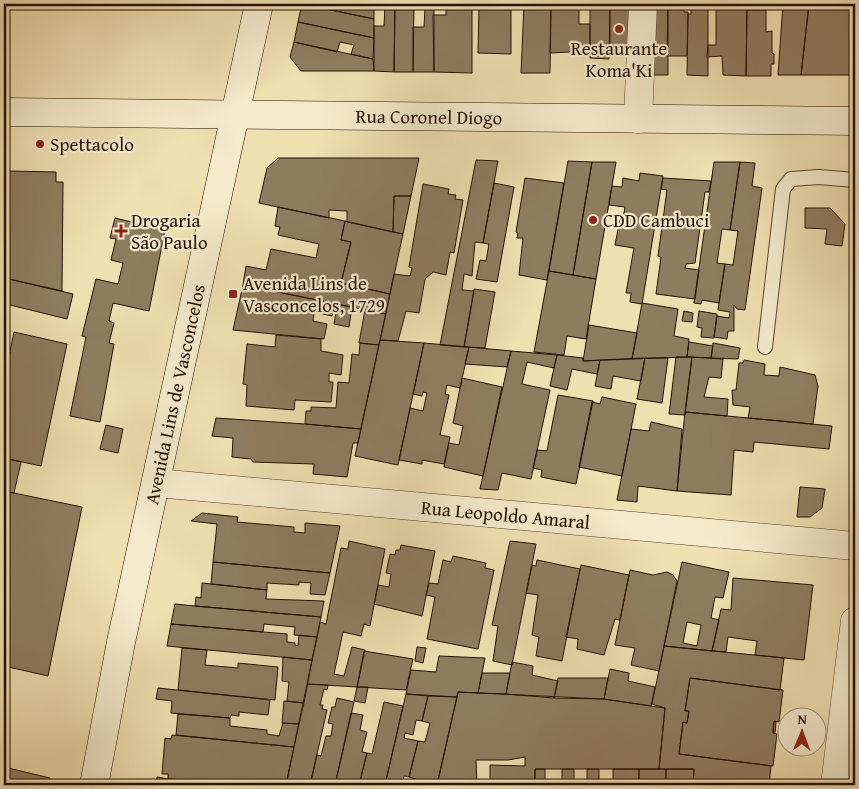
<svg xmlns="http://www.w3.org/2000/svg" width="859" height="789" viewBox="0 0 859 789" font-family="'Gentium Book Plus',serif">
<style>
.building{fill:#8f7c5f;stroke:#271006;fill-rule:evenodd}
.lines{fill:none;stroke-linecap:round;stroke-linejoin:round}
.lane-casing{stroke:#594431;stroke-width:16}
.street-casing{stroke:#594431;stroke-width:29}
.secondary-casing{stroke:#271006;stroke-width:29}
.lane{stroke:#f5eacc;stroke-width:14}
.street{stroke:#f5eacc;stroke-width:28}
.secondary{stroke:#f5eacc;stroke-width:28}
.poi-dot{fill:#8f2418;stroke:#f5eacc;stroke-width:2}
.labels{text-anchor:middle;dominant-baseline:central;stroke-width:4.5;stroke-linejoin:round;paint-order:stroke}
.poi-label{font-size:19px;fill:#271006;stroke:#f5eacc;text-anchor:start}
.street-label{font-size:19px;fill:#271006;stroke:#f5eacc}
</style>
<rect width="100%" height="100%" fill="#efdfb1"/>
<filter id="stains"><feTurbulence type="fractalNoise" baseFrequency=".004" numOctaves="4"/><feColorMatrix values="0 0 0 0 .2 0 0 0 0 .09 0 0 0 0 .02 0 0 0 .5 -.17"/></filter>
<radialGradient id="worn" r=".72"><stop offset=".6" stop-color="#630" stop-opacity="0"/><stop offset="1" stop-color="#630" stop-opacity=".3"/></radialGradient>
<path class="building" d="M302 4 374 19V38L298 22Z
M303 4H374V19Z
M395 4 414 6 413 72H394Z
M446 4H472V73L434 72 433 15H446Z
M479 4H511V54L478 53Z
M524 4H551L550 73H521Z
M551 4H579V24H590V51L550 53Z
M590 4H610L609 59 590 58Z
M610 4H629V54H610Z
M649 4H668V75H648Z
M668 4H683L684 12H688L687 56H667Z
M691 4H708V76L687 75 688 14H691Z
M716 4H747L746 76 723 75 722 56 707 57 708 45H716Z
M783 4H809L801 75H778Z
M809 4H855V75H801Z
M385 6H395L394 72 374 71V26H384Z
M425 8 434 10V72H413V27H424Z
M747 10H766V32L772 31V53L774 54V64H771V76H746Z
M298 22 374 38 373 59 351 54 354 45 340 42 337 52 294 42Z
M294 42 373 59 374 71H301L290 57Z
M278 158H419L411 196H394L393 232 347 222V211L329 210V218L259 203 267 168Z
M476 160 498 161 483 243 475 242 472 276 464 274 462 290 474 291 464 347 440 345Z
M568 161 592 162 573 275 549 271Z
M592 162H616L596 279 573 275Z
M714 162H740L730 230 722 229 717 263 725 264 719 303 702 300 701 304 694 303Z
M740 162 755 163 752 186 762 188 745 310 737 309 734 305V331H728L727 339 714 337 717 316 729 318 730 312 718 310 725 264 733 265 738 231 730 230Z
M9 171 56 172V182H63L62 291 5 278 6 203H8Z
M640 173 663 176 642 304 630 302 631 293H626L634 248 615 245 620 219H623L625 207 609 205 612 186 622 187 623 178 639 181Z
M4 177H6L5 278H4Z
M525 178 564 183 547 280 519 275 523 238H517L518 233 516 232Z
M663 178 711 181 709 192H705L695 263 686 264 685 268 699 270 695 299 656 294 661 257 658 256 667 190 661 189Z
M494 183 514 187 497 282 476 279 480 260 486 261 489 244 483 243Z
M423 184 449 189 448 194 456 195 455 199 463 200 454 253 450 252 446 275 433 272 425 279 419 313 406 311 398 341 380 340 394 274 410 276 412 268 409 267Z
M394 196H411L403 234 393 232Z
M278 207 345 221 341 240 351 242 341 283 390 294 386 314 243 285 246 266 266 270 271 249 316 258 319 244 278 235 280 227 275 226Z
M805 208H830L845 224 842 246 825 244 827 229 805 228Z
M115 218 165 230 149 311 113 303 109 321 114 323 109 343 114 344 100 422 70 416 86 337 82 336 96 279 118 284 123 263 111 260 116 239 110 238Z
M345 221 403 234 390 294 341 283 351 242 341 240Z
M549 271 596 279 586 339 567 336 564 355 534 352Z
M4 278 73 294 67 319 6 304 4 313Z
M243 285 352 307 349 327 334 324 336 313H333L332 316 314 312 313 321 327 324 324 339 233 330Z
M474 289 495 292 485 348 464 347Z
M642 303 678 309 674 336 689 339 687 357 632 359Z
M365 310 386 314 379 345 359 343Z
M684 311 693 313 692 322 682 321Z
M699 311 717 314 714 338 701 337 702 328 697 327Z
M589 325 637 333 632 359 583 361Z
M14 332 67 344 41 466 4 458V382Z
M276 335 321 339V351L343 355 341 375 329 373V382H333L331 402 295 400 294 410 246 406 247 385 243 384 247 344 275 347Z
M380 340 424 343 398 465 355 456Z
M689 342 713 346 711 358 687 357Z
M360 343 379 345 361 429 305 424 306 411H311V407L336 408 338 382 349 383 352 354 359 355Z
M424 343 469 347 460 388 447 385 445 394 449 395 440 435 450 437 444 464 422 460V464L399 460 410 408 423 411 427 393 423 392 422 396 413 394Z
M713 343 740 348 738 359 711 358Z
M469 347 511 351 507 367 465 364Z
M511 351 557 355 554 368 527 362 522 384 550 390 531 479 502 473 498 490 480 489Z
M557 355 583 358V361L600 360 597 374 572 369 567 390 550 386Z
M676 357H692L685 415 669 414Z
M692 357 723 359 721 378 709 377 704 397 728 399 727 416 685 412Z
M645 358H668L662 403 637 399Z
M645 358 641 381 613 376 611 389 595 386 600 360Z
M744 360 765 364 764 375 779 376 780 367 815 375 818 386 813 424 748 418 750 407 733 405 732 390H736L739 363H743Z
M462 378 502 387 483 476 444 467 449 443 459 445 463 426 453 423Z
M558 395 593 401 576 484 541 477 542 470 533 468 537 450 547 451Z
M602 397 636 404 622 476 579 467 592 402 600 404Z
M685 412 832 426 829 449 754 442 753 452 734 450 731 495 677 491Z
M216 418 305 424 361 429 358 443H353L347 477 313 474 314 464 253 462 251 459 232 457 233 438 212 436Z
M651 422 682 429 677 491 638 486 637 502 617 500 631 429 649 431Z
M106 425 123 429 118 453 100 449Z
M4 458 21 462 14 493 4 491Z
M800 487 825 489 822 508 810 517H797Z
M4 491 82 507 48 676 4 666Z
M202 513 238 517 237 522 294 527V532L305 533V523L340 526 330 573 213 562 217 524 191 521Z
M349 541 385 549 370 626 364 624 361 636 343 632 334 674 344 676 352 647 365 650 357 687 307 684 320 622 326 624 341 548 348 549Z
M510 541 536 544 512 665 493 661 498 626 492 625Z
M401 545 435 551 422 616 374 604 378 585 389 587 391 574 386 573 390 554 395 555 396 550H400Z
M453 556 486 563 485 568 494 570 478 649 427 639 435 597 426 595 429 583 438 584 443 560 451 562Z
M537 560 580 569 562 661 536 656 539 637 532 635 538 595 526 593 532 565 536 566Z
M213 562 330 573 325 595 310 594 311 583 299 582V585L267 583V590L211 584Z
M682 562 729 572 723 598 715 597 711 618 719 620 712 651 664 646ZM687 622 701 625 697 646 683 643Z
M581 565 629 575 620 620 615 619 604 655 577 649 578 639 566 637Z
M630 570 653 575 667 572 673 575 677 581 659 671 631 665 635 648 615 645Z
M733 578 813 585 804 660 755 655 757 641 728 637 726 652 712 651 721 609 731 610Z
M202 583 267 590 266 599 324 601 321 617 195 606 196 597 201 598Z
M175 604 195 606 321 617 317 637 294 635 295 627 264 624 263 632 171 624Z
M171 624 287 634V642L295 643V645L298 646 299 635 317 637 312 660 167 646Z
M664 646 784 658 780 690 690 678 685 711H689L687 723 683 722 679 754 771 766 769 785H693L694 769H659L665 708 652 704Z
M417 647 426 648 423 663 415 661Z
M182 648 207 650 205 665 238 668V663L278 667 275 700 178 690Z
M364 651 413 659 406 690 357 687Z
M439 656 485 658 478 693 458 692 457 697 406 694 411 670 436 672Z
M283 657 312 660 304 703 287 701 289 682 282 681Z
M512 662 533 666 532 675 558 681 554 698 506 694Z
M610 669 629 673 628 681 655 687 651 706 604 699Z
M482 673H510L506 694 478 693Z
M558 678H608L604 699 554 698Z
M690 678 783 690 779 722 774 721 773 733 777 734 773 766 679 754 683 722 687 723 689 711H685Z
M307 684 328 685 327 690 324 689 320 705H323L322 709 327 710 310 785H286Z
M357 687H368L365 703 354 701Z
M158 688 270 700 268 715 239 712V716L231 715 230 718 171 713 172 701 156 699Z
M458 692 604 699 665 708 659 769H535V785H490V765L525 766V757L508 760H476L477 785H437Z
M406 694 428 696 422 721 416 720 413 735 405 733 404 738 418 741 409 777 404 776 402 785H385Z
M428 696 457 697 437 785H415L416 779 409 777 418 741 425 742 430 723 422 721Z
M337 698 354 702 335 785H310L317 755 321 756 326 736H331L333 724 328 723 332 707H335Z
M284 701 304 703 299 724 282 723Z
M384 702 403 706 385 785H359L367 753 372 754Z
M351 713 363 715 360 730 367 732 362 752 367 753 359 785H335Z
M178 714 230 718V726L267 730V734L279 736 283 723 299 724 294 747 176 735Z
M774 721 776 722 775 734 773 733Z
M172 735 294 747 286 785H245L168 779V774H162L165 738 171 739Z
M4 767 50 778 48 785H4Z
M535 769H545V785H535Z
M562 769H574V785H562Z
M587 769H599V785H587Z
M613 769H639V785H613Z
M639 769H666V785H639Z
M666 769H694L693 785H666Z
M157 777 168 779 245 785H156Z"/>
<g class="lines">
<defs>
<path id="lane" d="M765 347 783 189 791 179 819 177 855 180"/>
<g id="street">
<path d="M638 119 643 4"/>
<path id="s1" d="M157 483 855 546"/>
<path d="M835 785 855 621"/>
</g>
<g id="secondary">
<path id="s2" d="M4 112 855 121"/>
<path id="s3" d="M94 785 121 642 259 4"/>
</g>
</defs>
<use href="#lane" class="lane-casing"/>
<use href="#street" class="street-casing"/>
<use href="#secondary" class="secondary-casing"/>
<use href="#lane" class="lane"/>
<use href="#street" class="street"/>
<use href="#secondary" class="secondary"/>
</g>
<g class="poi-dot">
<circle cx="619" cy="29" r="5"/>
<circle cx="40" cy="144" r="5"/>
<circle cx="593" cy="220" r="5"/>
<path d="M118.5 223.5h5v5h5v5h-5v5h-5v-5h-5v-5h5z"/>
<rect x="228" y="289" width="10" height="10" rx="2.5"/>
</g>
<g class="labels">
<g class="poi-label">
<text x="619" y="48" text-anchor="middle">Restaurante<tspan x="619" dy="22">Koma'Ki</tspan></text>
<text x="50" y="144">Spettacolo</text>
<text x="131" y="220">Drogaria<tspan x="131" dy="22">São Paulo</tspan></text>
<text x="603" y="220">CDD Cambuci</text>
<text x="243" y="283">Avenida Lins de<tspan x="243" dy="22">Vasconcelos, 1729</tspan></text>
</g>
<g class="street-label">
<text stroke="none"><textPath href="#s2" startOffset="425">Rua Coronel Diogo</textPath></text>
<text stroke="none"><textPath href="#s3" startOffset="399">Avenida Lins de Vasconcelos</textPath></text>
<text stroke="none"><textPath href="#s1" startOffset="350">Rua Leopoldo Amaral</textPath></text>
</g>
</g>
<rect width="859" height="789" fill="none" stroke="#efdfb1" stroke-width="20"/>
<rect x="5" y="5" width="849" height="779" fill="none" stroke="#271006" stroke-width="2.5"/>
<rect x="10" y="10" width="839" height="769" fill="none" stroke="#271006"/>
<g transform="translate(802 732) rotate(1)"><circle r="24" fill="#f5eacc" stroke="#a3937d"/>
<path d="M0-4L9 19L0 12L-9 19Z" fill="#8f2418"/>
<text y="-8" font-size="14" font-weight="bold" text-anchor="middle" fill="#271006">N</text>
</g>
<rect width="100%" height="100%" filter="url(#stains)"/>
<rect width="100%" height="100%" fill="url(#worn)"/>
</svg>
